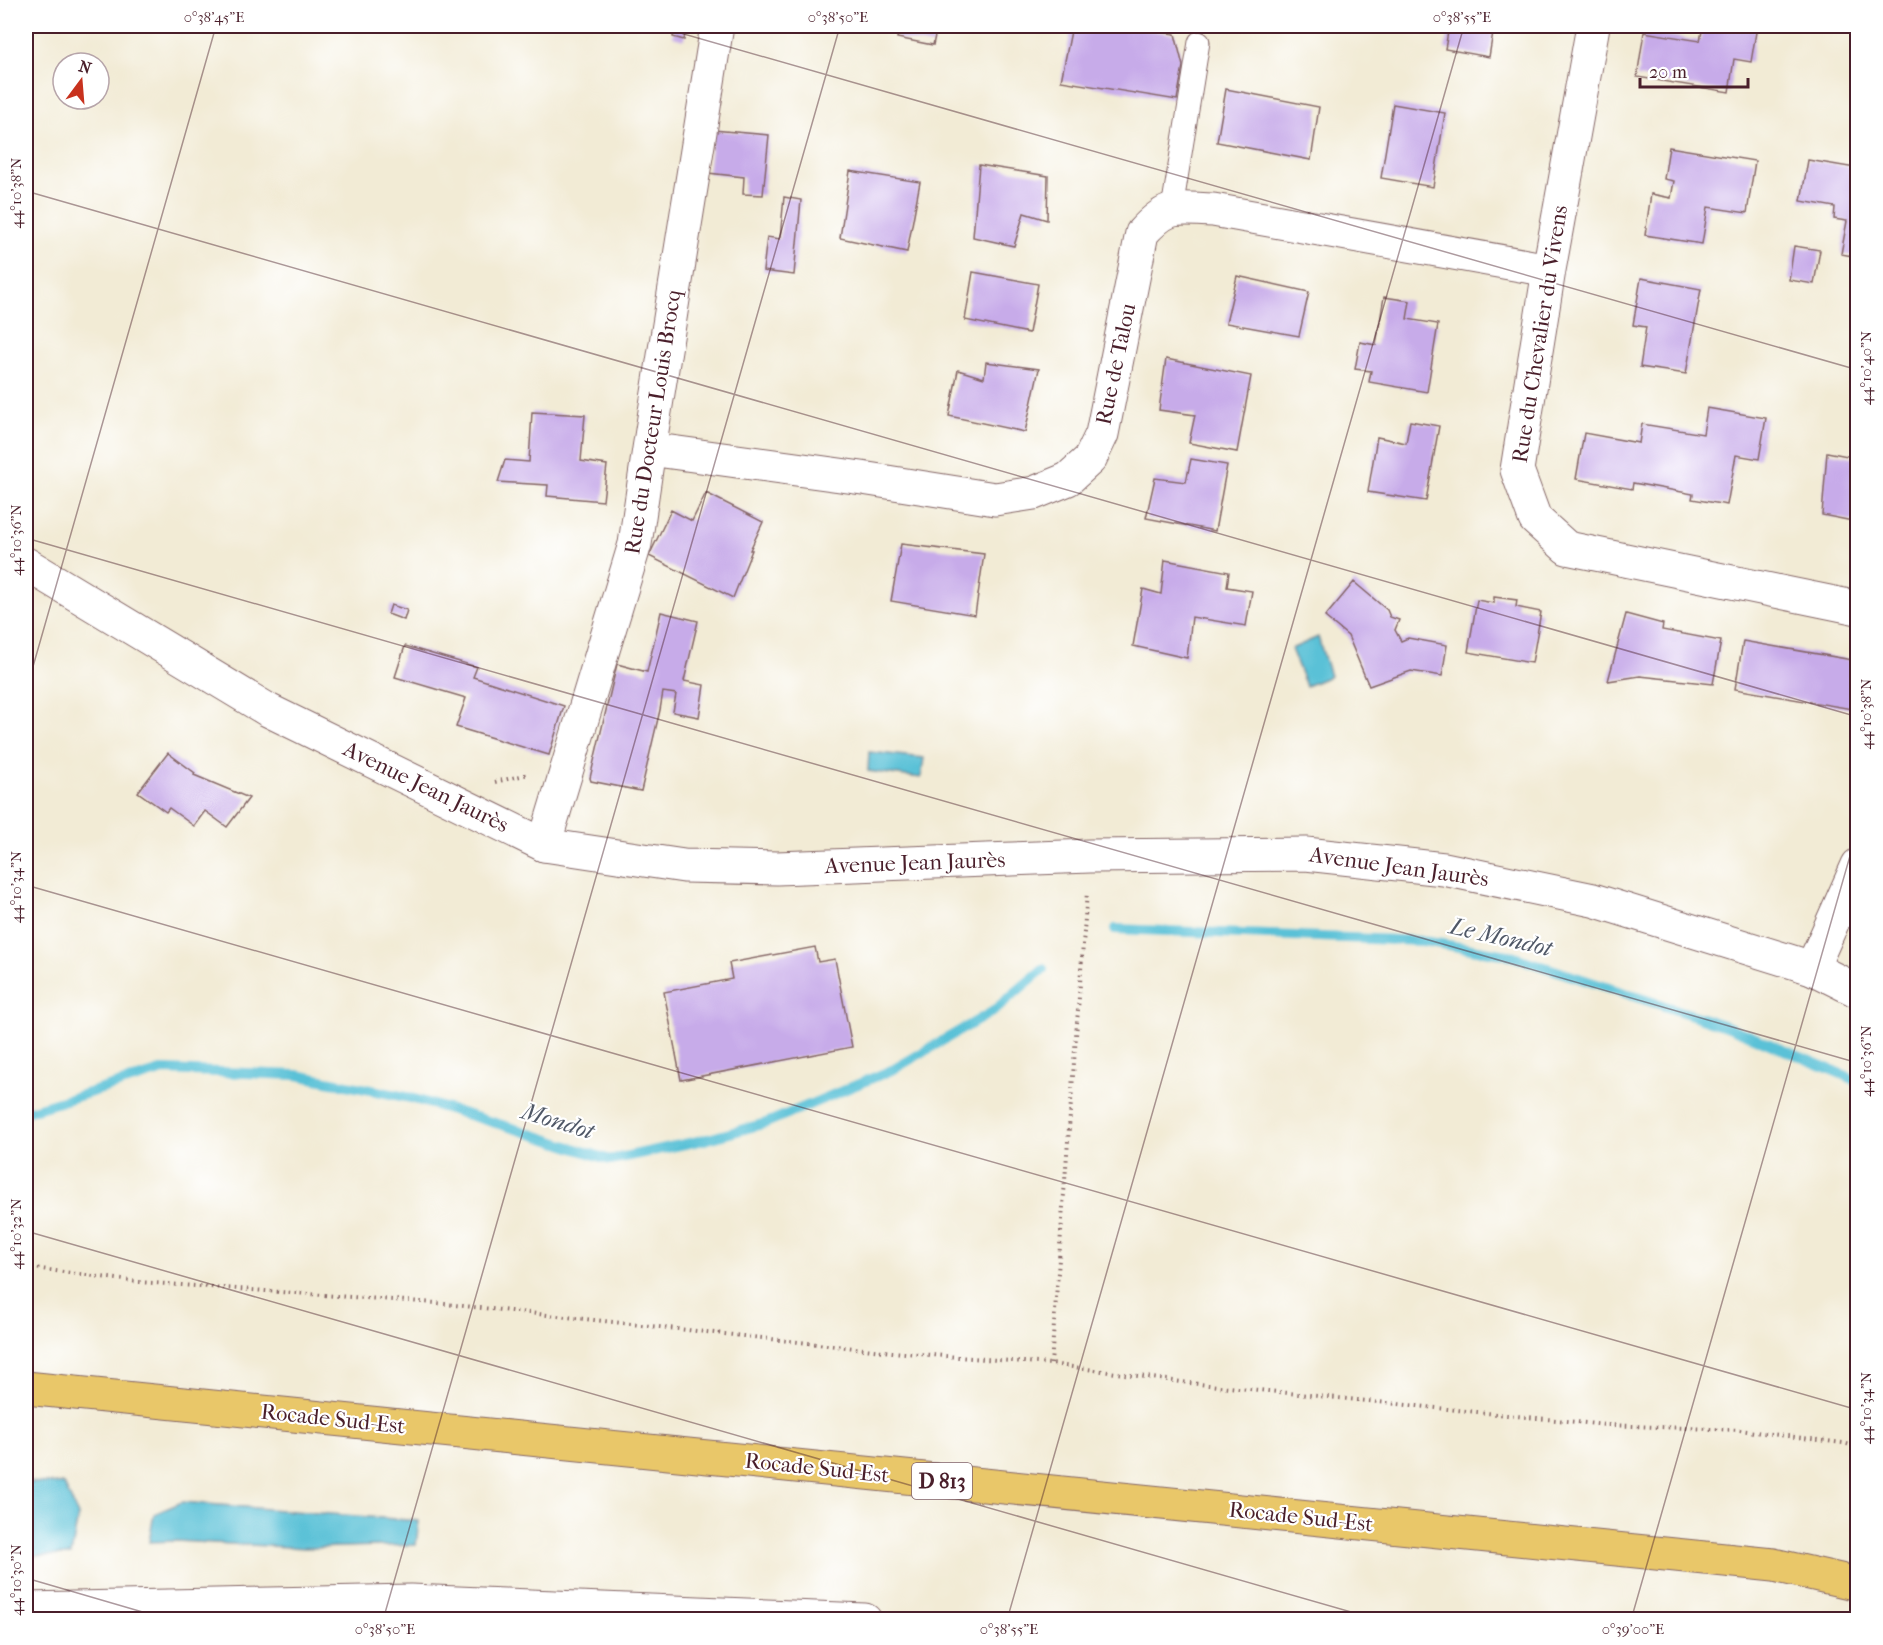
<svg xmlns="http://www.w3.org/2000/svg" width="1883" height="1645" viewBox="0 0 1883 1645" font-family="'IM FELL French Canon',serif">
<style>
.water{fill:#5ac1d7;stroke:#527081;stroke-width:1.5}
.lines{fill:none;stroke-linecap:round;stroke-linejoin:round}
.stream{stroke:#5ac1d7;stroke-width:10}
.building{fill:#c7abe9}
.service-casing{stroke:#856666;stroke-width:23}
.minor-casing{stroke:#856666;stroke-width:35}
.tertiary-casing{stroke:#856666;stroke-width:35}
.primary-casing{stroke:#856666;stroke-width:35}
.path{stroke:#856666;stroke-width:4;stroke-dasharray:1.5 4.5;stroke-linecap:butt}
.service{stroke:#fff;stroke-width:21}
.minor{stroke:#fff;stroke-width:33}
.tertiary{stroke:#fff;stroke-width:33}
.primary{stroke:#e9c769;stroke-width:33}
.ticks{fill:none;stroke:#4a1f2b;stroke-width:1.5;stroke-opacity:0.45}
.labels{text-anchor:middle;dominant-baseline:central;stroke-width:4.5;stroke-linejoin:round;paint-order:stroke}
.shield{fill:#fff;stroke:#80626b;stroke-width:1.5}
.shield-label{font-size:21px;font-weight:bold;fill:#4a1f2b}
.street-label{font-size:22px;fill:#4a1f2b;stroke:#fff}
.water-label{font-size:24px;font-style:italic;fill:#505867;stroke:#fff}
.neatline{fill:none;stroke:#4a1f2b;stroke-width:2}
.ticks-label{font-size:15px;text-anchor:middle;fill:#4a1f2b}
</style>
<rect width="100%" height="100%" fill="#fff"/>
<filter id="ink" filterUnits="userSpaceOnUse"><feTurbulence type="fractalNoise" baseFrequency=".0167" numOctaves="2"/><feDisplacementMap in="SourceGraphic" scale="12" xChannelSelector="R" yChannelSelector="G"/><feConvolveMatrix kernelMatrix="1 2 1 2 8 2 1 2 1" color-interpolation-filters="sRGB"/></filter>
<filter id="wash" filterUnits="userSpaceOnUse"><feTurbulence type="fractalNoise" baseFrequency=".008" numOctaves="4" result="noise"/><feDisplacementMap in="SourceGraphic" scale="24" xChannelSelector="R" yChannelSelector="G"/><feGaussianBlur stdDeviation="1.35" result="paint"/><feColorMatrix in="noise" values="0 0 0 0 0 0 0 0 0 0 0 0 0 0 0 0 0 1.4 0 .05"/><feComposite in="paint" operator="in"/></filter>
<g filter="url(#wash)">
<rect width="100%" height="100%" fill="#f2ebd5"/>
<path class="water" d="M1318 637 1330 676 1306 686 1291 649Z
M869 752 924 758 921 778 868 771Z
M26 1482 64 1484 78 1516 71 1555 26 1556Z
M182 1502 419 1521 416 1545 306 1548 176 1541 149 1542 154 1514Z"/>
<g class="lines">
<path class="stream" d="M1115 929 1423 941 1508 955 1729 1027 1858 1081
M26 1112 164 1070 297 1075 411 1098 519 1130 610 1160 708 1139 766 1123 894 1069 992 1012 1043 969"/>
</g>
<g id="blocks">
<path class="building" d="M674 26H686L684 40 673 37Z
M899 26H937L933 45 897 38Z
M1072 26H1121L1175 34 1183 66 1177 100 1061 81Z
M1449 26H1494L1489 57 1445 49Z
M1703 26H1757L1751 62 1734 59 1729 92 1637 77 1644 32 1700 41Z
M1226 89 1319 107 1311 160 1217 142Z
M1393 104 1445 113 1433 187 1381 178Z
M713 130 769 135 763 195 743 194 744 177 708 173Z
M1669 147 1755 161 1747 213 1708 207 1702 244 1645 235 1651 194 1671 198 1674 181 1664 179Z
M1808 160 1855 168 1858 161V257L1841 254 1847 221 1834 219 1835 207 1801 201Z
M979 165 1048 176 1047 220 1024 213 1014 246 973 237Z
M850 171 920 182 907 252 840 238Z
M784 197 801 200 794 275 763 271 767 237 780 239Z
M1794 246 1820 250 1814 284 1789 280Z
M973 272 1038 284 1029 333 965 320Z
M1237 276 1309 292 1299 336 1226 323Z
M1641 278 1701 289 1686 374 1640 367 1646 327 1633 325Z
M1384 297 1410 301 1407 319 1438 324 1427 392 1369 382 1371 371 1355 369 1360 342 1376 345Z
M1166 359 1251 376 1237 452 1189 443 1195 415 1159 410Z
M986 362 1039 369 1025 432 949 416 958 370 984 378Z
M1707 408 1766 418 1759 459 1736 455 1727 505 1692 499 1693 494 1633 483 1632 489 1576 479 1584 433 1639 443 1642 424 1703 434Z
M532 412 585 415 581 461 607 465 603 501 547 496 548 485 498 482 505 460 529 462Z
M1410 421 1439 426 1426 501 1368 492 1377 437 1406 443Z
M1827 452 1858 458V522L1822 515Z
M1191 459 1227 465 1215 531 1146 518 1155 478 1186 482Z
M706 493 763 522 750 550H752L733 598 649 556 671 510 692 521Z
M901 544 984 554 975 615 891 601Z
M1165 560 1229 572 1227 587 1252 591 1246 626 1192 617 1187 658 1133 646 1143 589 1161 594Z
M1354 582 1387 610 1390 617 1399 620 1395 630 1401 641 1408 638 1447 645 1442 676 1411 671 1369 686 1348 636 1325 617Z
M1494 597 1517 600 1516 607 1541 612 1532 663 1468 652 1477 600 1494 603Z
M391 605 407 610 404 620 388 614Z
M661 612 698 621 684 681 704 685 699 717 673 712 676 694 663 692 660 710 641 791 591 781 590 778 617 664 647 672Z
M1626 614 1663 624 1662 630 1721 641 1713 684 1640 676 1608 681Z
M1743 641 1858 661V678L1852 709 1735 689Z
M405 646 477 667 473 677 564 706 549 755 456 727 466 698 395 677Z
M168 753 195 773 194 775 249 798 227 827 205 811 194 826 169 808 166 812 138 792Z
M815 947 818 962 835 959 852 1047 681 1080 664 992 732 979 729 963Z"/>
</g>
</g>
<g filter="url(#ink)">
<use href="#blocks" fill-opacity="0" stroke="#856666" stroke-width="1.5"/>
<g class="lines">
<defs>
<path id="service" d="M1172 209 1199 42"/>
<path id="minor" d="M1593 26 1549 270 1517 470 1535 519 1567 548 1858 608
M649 449 862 478 995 499 1034 493 1068 479 1090 459 1102 434 1142 233C1169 203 1176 209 1213 210L1549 270
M544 845 635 544 649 449 717 26
M1812 968 1858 865
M26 1609 411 1601 865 1620"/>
<path id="tertiary" d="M26 564 268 710 544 845 684 866 777 868 1090 856 1306 854 1444 869 1593 900 1812 968 1858 991"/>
<path id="primary" d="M26 1388 1774 1565 1858 1584"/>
</defs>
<use href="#service" class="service-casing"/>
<use href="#minor" class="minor-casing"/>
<use href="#tertiary" class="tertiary-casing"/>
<use href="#primary" class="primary-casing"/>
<path class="path" d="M495 782 529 774
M26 1267 139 1282 436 1303 892 1352 1051 1364 1189 1383 1606 1425 1739 1430 1843 1443 1858 1447
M1051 1364 1087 892"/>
<use href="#service" class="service"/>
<use href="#minor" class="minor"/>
<use href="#tertiary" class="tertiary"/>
<use href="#primary" class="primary"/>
</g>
</g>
<path class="ticks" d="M656 26 1858 370M26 191 1858 717M26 538 1858 1063M26 691 216 26M26 885 1858 1410M26 1231 1379 1620M26 1578 170 1620M383 1620 840 26M1007 1620 1464 26M1631 1620 1858 828"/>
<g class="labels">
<rect class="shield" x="912" y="1463" width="60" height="36" rx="4.5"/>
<g class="shield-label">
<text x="942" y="1481">D 813</text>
</g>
<g class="street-label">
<text transform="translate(1540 334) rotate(-81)">Rue du Chevalier du Vivens</text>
<text transform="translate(1116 364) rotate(-78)">Rue de Talou</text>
<text transform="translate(653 422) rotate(-81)">Rue du Docteur Louis Brocq</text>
<text transform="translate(426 787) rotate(26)">Avenue Jean Jaurès</text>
<text transform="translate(915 863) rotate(-2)">Avenue Jean Jaurès</text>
<text transform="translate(1399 867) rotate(8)">Avenue Jean Jaurès</text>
<text transform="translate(333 1419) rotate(6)">Rocade Sud-Est</text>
<text transform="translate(817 1468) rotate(6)">Rocade Sud-Est</text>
<text transform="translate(1301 1517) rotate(6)">Rocade Sud-Est</text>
</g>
<g class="water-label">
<text transform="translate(1501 937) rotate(13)">Le Mondot</text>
<text transform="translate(558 1121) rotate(17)">Mondot</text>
</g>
</g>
<rect width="1883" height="1645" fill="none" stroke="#fff" stroke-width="66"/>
<g transform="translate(81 81) rotate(16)"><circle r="28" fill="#ffffff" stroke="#b7a5aa" stroke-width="1.5"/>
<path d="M0-4.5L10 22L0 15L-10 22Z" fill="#c8321e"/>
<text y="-9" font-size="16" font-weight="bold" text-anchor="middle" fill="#4a1f2b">N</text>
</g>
<path d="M1640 78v9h108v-9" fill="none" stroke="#4a1f2b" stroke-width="3"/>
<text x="1649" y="78" font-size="18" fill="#4a1f2b" stroke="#ffffff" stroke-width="4.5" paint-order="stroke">20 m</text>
<rect x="33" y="33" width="1817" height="1579" class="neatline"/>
<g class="ticks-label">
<text x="214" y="22">0°38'45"E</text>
<text x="838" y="22">0°38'50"E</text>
<text x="1462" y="22">0°38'55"E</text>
<text transform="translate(16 193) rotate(-90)" y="5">44°10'38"N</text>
<text transform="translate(1866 368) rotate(-90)" y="5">44°10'40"N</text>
<text transform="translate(16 540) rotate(-90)" y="5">44°10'36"N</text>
<text transform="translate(1866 714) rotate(-90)" y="5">44°10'38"N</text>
<text transform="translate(16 887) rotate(-90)" y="5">44°10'34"N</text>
<text transform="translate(1866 1061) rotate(-90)" y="5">44°10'36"N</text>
<text transform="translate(16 1234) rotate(-90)" y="5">44°10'32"N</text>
<text transform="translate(1866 1408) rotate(-90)" y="5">44°10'34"N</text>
<text transform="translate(16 1580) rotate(-90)" y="5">44°10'30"N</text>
<text x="385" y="1634">0°38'50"E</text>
<text x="1009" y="1634">0°38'55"E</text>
<text x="1633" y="1634">0°39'00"E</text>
</g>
</svg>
